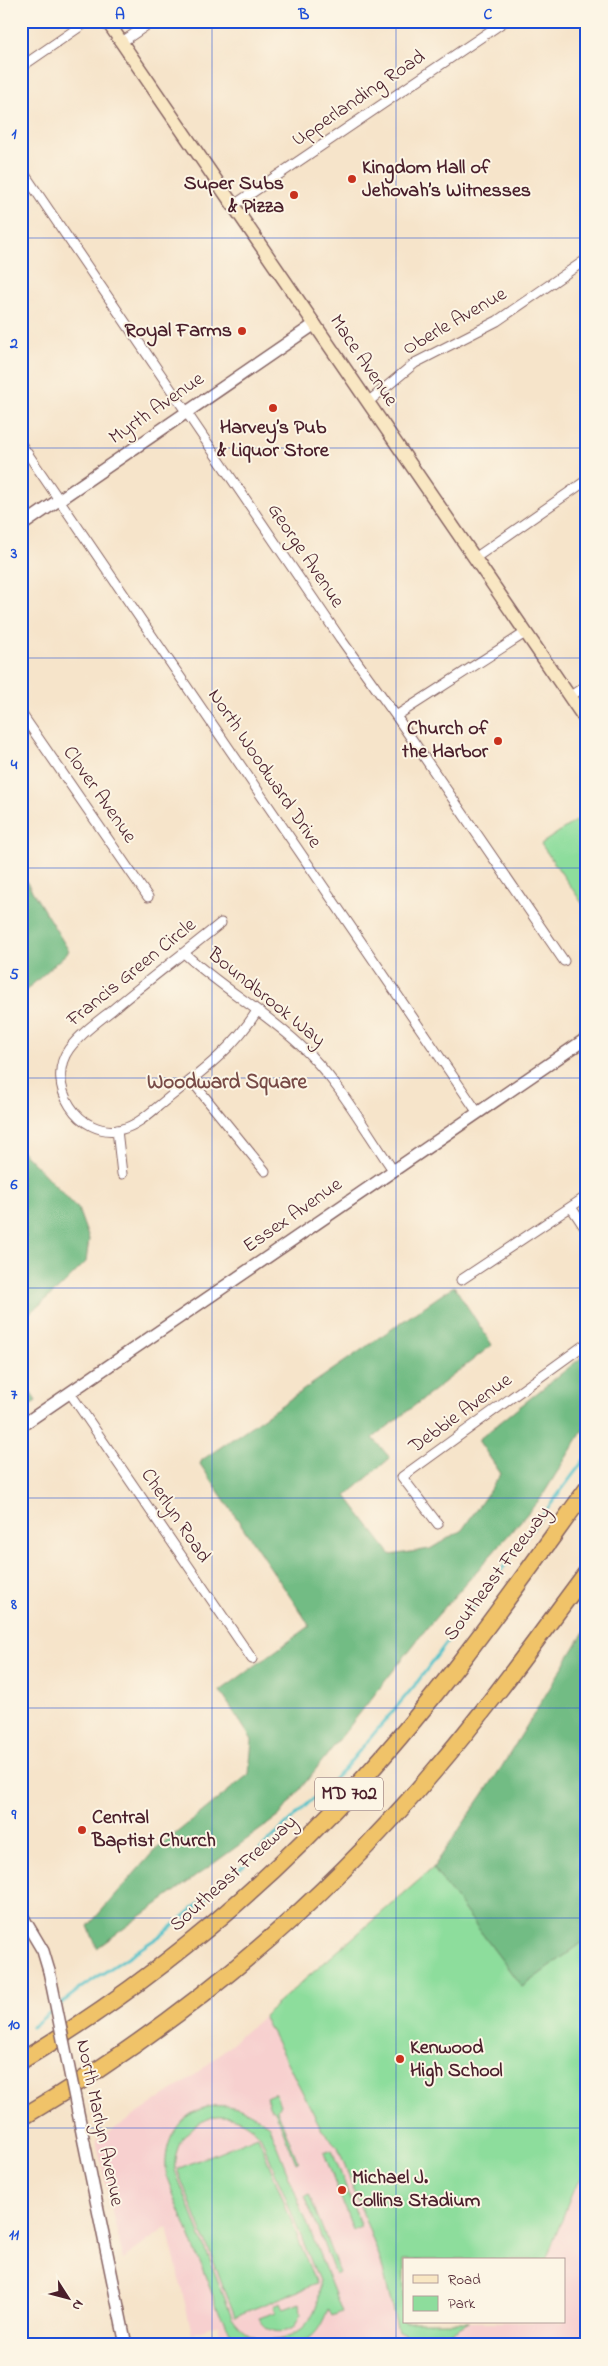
<svg xmlns="http://www.w3.org/2000/svg" width="608" height="2366" viewBox="0 0 608 2366" font-family="'Indie Flower',sans-serif">
<style>
.built{fill:#f7d0cf;fill-rule:evenodd}
.green{fill:#8ddd9c;stroke:#6c7e64;fill-rule:evenodd}
.forest{fill:#72bc84;stroke:#5e6e58}
.lines{fill:none;stroke-linecap:round;stroke-linejoin:round}
.stream{stroke:#54c2c9;stroke-width:3}
.minor-casing{stroke:#866463;stroke-width:11}
.tertiary-casing{stroke:#866463;stroke-width:14}
.secondary-casing{stroke:#866463;stroke-width:15}
.motorway-casing{stroke:#866463;stroke-width:19}
.minor{stroke:#fff;stroke-width:9}
.tertiary{stroke:#fff;stroke-width:11}
.secondary{stroke:#f9e7c3;stroke-width:12}
.motorway{stroke:#f0c369;stroke-width:16}
.tertiary-bridge-casing{stroke:#866463;stroke-width:14;stroke-linecap:butt}
.tertiary-bridge{stroke:#fff;stroke-width:11}
.grid{fill:none;stroke:#1d4ed8;stroke-width:1;stroke-opacity:0.55}
.poi-dot{fill:#c8321e;stroke:#fcf5e5;stroke-width:2}
.labels{text-anchor:middle;dominant-baseline:central;stroke-width:4;stroke-linejoin:round;paint-order:stroke}
.shield{fill:#fcf5e5;stroke:#7f5f63;stroke-width:1}
.shield-label{font-size:19px;font-weight:bold;fill:#4a1f2b}
.street-label{font-size:20px;fill:#4a1f2b;stroke:#fcf5e5}
.poi-label{font-size:20px;font-weight:bold;fill:#4a1f2b;stroke:#fcf5e5;text-anchor:start}
.neighbourhood-label{font-size:21px;font-weight:bold;fill:#784b47;stroke:#fcf5e5}
.neatline{fill:none;stroke:#1d4ed8;stroke-width:2}
.grid-label{font-size:16px;text-anchor:middle;font-weight:bold;fill:#1d4ed8}
</style>
<rect width="100%" height="100%" fill="#fcf5e5"/>
<filter id="ink" filterUnits="userSpaceOnUse"><feTurbulence type="fractalNoise" baseFrequency=".02" numOctaves="2"/><feDisplacementMap in="SourceGraphic" scale="10" xChannelSelector="R" yChannelSelector="G"/><feConvolveMatrix kernelMatrix="1 2 1 2 8 2 1 2 1" color-interpolation-filters="sRGB"/></filter>
<filter id="wash" filterUnits="userSpaceOnUse"><feTurbulence type="fractalNoise" baseFrequency=".0096" numOctaves="4" result="noise"/><feDisplacementMap in="SourceGraphic" scale="20" xChannelSelector="R" yChannelSelector="G"/><feGaussianBlur stdDeviation="1.12" result="paint"/><feColorMatrix in="noise" values="0 0 0 0 0 0 0 0 0 0 0 0 0 0 0 0 0 1.4 0 .05"/><feComposite in="paint" operator="in"/></filter>
<g filter="url(#wash)">
<rect width="100%" height="100%" fill="#f6e4ca"/>
<path class="built" d="M478 1833 587 1849V2345H222L218 2324 192 2333 167 2227 123 2259 96 2141 192 2078 433 1868ZM404 2260H564V2322H404Z"/>
<path class="green" d="M587 813V910L541 844Z
M433 1868 522 1987 587 1939V2171L573 2191 546 2260H404V2322H469L430 2345H405V2333L398 2332 381 2262 338 2147 323 2132 263 2016Z
M275 2093 280 2105 277 2110 298 2162 296 2163 275 2111 270 2108 266 2097Z
M213 2106C236 2104 251 2112 269 2126L342 2312 332 2316 328 2309C316 2341 305 2345 272 2345 265 2345 256 2347 249 2345 235 2341 226 2325 220 2314L167 2178C161 2145 177 2111 213 2106ZM216 2116C235 2115 250 2122 261 2137L319 2281C325 2334 263 2364 232 2317L175 2170C173 2142 190 2124 216 2116Z
M258 2136 316 2284 235 2316 177 2169Z
M332 2150 361 2227 353 2230 324 2153Z
M309 2194 339 2272 335 2274 305 2196Z
M281 2302 284 2309 300 2303 301 2314 293 2328C280 2335 266 2332 259 2318L276 2312 274 2305Z"/>
<path class="forest" d="M21 873 69 951 21 995Z
M21 1150 78 1209 89 1239 86 1262 60 1288 21 1320Z
M454 1286 492 1345 373 1438 390 1458 346 1496 391 1555 430 1549 462 1530 501 1474 478 1440 587 1353V1424L541 1498 430 1624 279 1816 97 1948 88 1926 154 1851 249 1774 252 1740 220 1691 310 1626 200 1464 202 1460Z
M21 1378 36 1401 21 1412Z
M587 1627V1939L522 1987 433 1868 501 1768Z"/>
<g class="lines">
<path class="stream" d="M58 2006 82 1987 166 1932 245 1864 344 1769 415 1685 587 1456
M32 2027 53 2010"/>
</g>
</g>
<g filter="url(#ink)">
<g class="lines">
<defs>
<path id="minor" d="M122 42 153 21
M21 67 88 21
M21 169 340 638 396 716 564 961
M234 205 505 21
M368 402 415 363 497 321 587 259
M21 444 478 1113
M475 558 587 480
M569 697 587 685
M21 713 148 897
M396 716 525 633
M221 923C184 953 147 981 111 1011 97 1022 80 1034 69 1049 44 1083 79 1140 122 1129 137 1126 153 1110 166 1100 200 1073 233 1049 257 1011
M184 953C220 987 264 1011 300 1045 338 1080 364 1128 393 1170
M191 1080 265 1171
M117 1130 122 1174
M571 1207 587 1231
M461 1280 587 1196
M70 1393 252 1659
M438 1524 402 1477 587 1343"/>
<path id="tertiary" d="M21 526 315 324
M21 1426 587 1038
M21 1914 43 1951 49 1971
M84 2142 126 2345"/>
<path id="secondary" d="M107 21 587 722"/>
<path id="motorway" d="M21 2061C148 1985 263 1889 363 1779 445 1689 515 1588 587 1489
M21 2118C177 2026 317 1910 434 1771 488 1708 537 1639 587 1572"/>
</defs>
<use href="#minor" class="minor-casing"/>
<use href="#tertiary" class="tertiary-casing"/>
<use href="#secondary" class="secondary-casing"/>
<use href="#motorway" class="motorway-casing"/>
<use href="#minor" class="minor"/>
<use href="#tertiary" class="tertiary"/>
<use href="#secondary" class="secondary"/>
<use href="#motorway" class="motorway"/>
<defs>
<path id="tertiary-bridge" d="M49 1971 84 2142"/>
</defs>
<use href="#tertiary-bridge" class="tertiary-bridge-casing"/>
<use href="#tertiary-bridge" class="tertiary-bridge"/>
</g>
</g>
<path class="grid" d="M212 21V2345M396 21V2345M21 238H587M21 448H587M21 658H587M21 868H587M21 1078H587M21 1288H587M21 1498H587M21 1708H587M21 1918H587M21 2128H587"/>
<g class="poi-dot">
<circle cx="352" cy="179" r="5"/>
<circle cx="294" cy="195" r="5"/>
<circle cx="242" cy="331" r="5"/>
<circle cx="273" cy="408" r="5"/>
<circle cx="498" cy="741" r="5"/>
<circle cx="82" cy="1830" r="5"/>
<circle cx="400" cy="2059" r="5"/>
<circle cx="342" cy="2190" r="5"/>
</g>
<g class="labels">
<rect class="shield" x="315" y="1777.5" width="68" height="33" rx="4"/>
<g class="shield-label">
<text x="349" y="1794">MD 702</text>
</g>
<g class="street-label">
<text transform="translate(359 99) rotate(-34)">Upperlanding Road</text>
<text transform="translate(455 322) rotate(-30)">Oberle Avenue</text>
<text transform="translate(363 361) rotate(56)">Mace Avenue</text>
<text transform="translate(157 409) rotate(-35)">Myrth Avenue</text>
<text transform="translate(305 556) rotate(56)">George Avenue</text>
<text transform="translate(264 769) rotate(56)">North Woodward Drive</text>
<text transform="translate(99 795) rotate(55)">Clover Avenue</text>
<text transform="translate(132 973) rotate(-39)">Francis Green Circle</text>
<text transform="translate(266 998) rotate(39)">Boundbrook Way</text>
<text transform="translate(293 1216) rotate(-35)">Essex Avenue</text>
<text transform="translate(461 1414) rotate(-36)">Debbie Avenue</text>
<text transform="translate(175 1516) rotate(56)">Cherlyn Road</text>
<text transform="translate(498 1574) rotate(-53)">Southeast Freeway</text>
<text transform="translate(234 1874) rotate(-42)">Southeast Freeway</text>
<text transform="translate(99 2123) rotate(78)">North Marlyn Avenue</text>
</g>
<g class="poi-label">
<text x="362" y="168">Kingdom Hall of<tspan x="362" dy="23">Jehovah’s Witnesses</tspan></text>
<text x="284" y="184" text-anchor="end">Super Subs<tspan x="284" dy="23">&amp; Pizza</tspan></text>
<text x="232" y="331" text-anchor="end">Royal Farms</text>
<text x="273" y="428" text-anchor="middle">Harvey’s Pub<tspan x="273" dy="23">&amp; Liquor Store</tspan></text>
<text x="488" y="729" text-anchor="end">Church of<tspan x="488" dy="23">the Harbor</tspan></text>
<text x="92" y="1818">Central<tspan x="92" dy="23">Baptist Church</tspan></text>
<text x="410" y="2048">Kenwood<tspan x="410" dy="23">High School</tspan></text>
<text x="352" y="2178">Michael J.<tspan x="352" dy="23">Collins Stadium</tspan></text>
</g>
<g class="neighbourhood-label">
<text x="227" y="1083">Woodward Square</text>
</g>
</g>
<rect width="608" height="2366" fill="none" stroke="#fcf5e5" stroke-width="55"/>
<rect x="403" y="2258" width="162" height="65" fill="#fcf5e5" stroke="#b59f9b"/>
<rect x="413" y="2275" width="25" height="8" fill="#f9e7c3" stroke="#b59f9b"/>
<text x="448" y="2284" font-size="15" fill="#4a1f2b">Road</text>
<rect x="413" y="2296" width="25" height="15" fill="#8ddd9c" stroke="#b59f9b"/>
<text x="448" y="2308" font-size="15" fill="#4a1f2b">Park</text>
<g transform="translate(68 2298) rotate(126)" stroke="#fcf5e5" stroke-width="4" paint-order="stroke">
<path d="M0-4L9 19L0 12L-9 19Z" fill="#4a1f2b"/>
<text y="-8" font-size="14" font-weight="bold" text-anchor="middle" fill="#4a1f2b">N</text>
</g>
<rect x="28" y="28" width="552" height="2310" class="neatline"/>
<g class="grid-label">
<text x="120" y="19">A</text>
<text x="304" y="19">B</text>
<text x="488" y="19">C</text>
<text x="14" y="138">1</text>
<text x="14" y="348">2</text>
<text x="14" y="558">3</text>
<text x="14" y="769">4</text>
<text x="14" y="979">5</text>
<text x="14" y="1189">6</text>
<text x="14" y="1399">7</text>
<text x="14" y="1609">8</text>
<text x="14" y="1819">9</text>
<text x="14" y="2029">10</text>
<text x="14" y="2239">11</text>
</g>
</svg>
